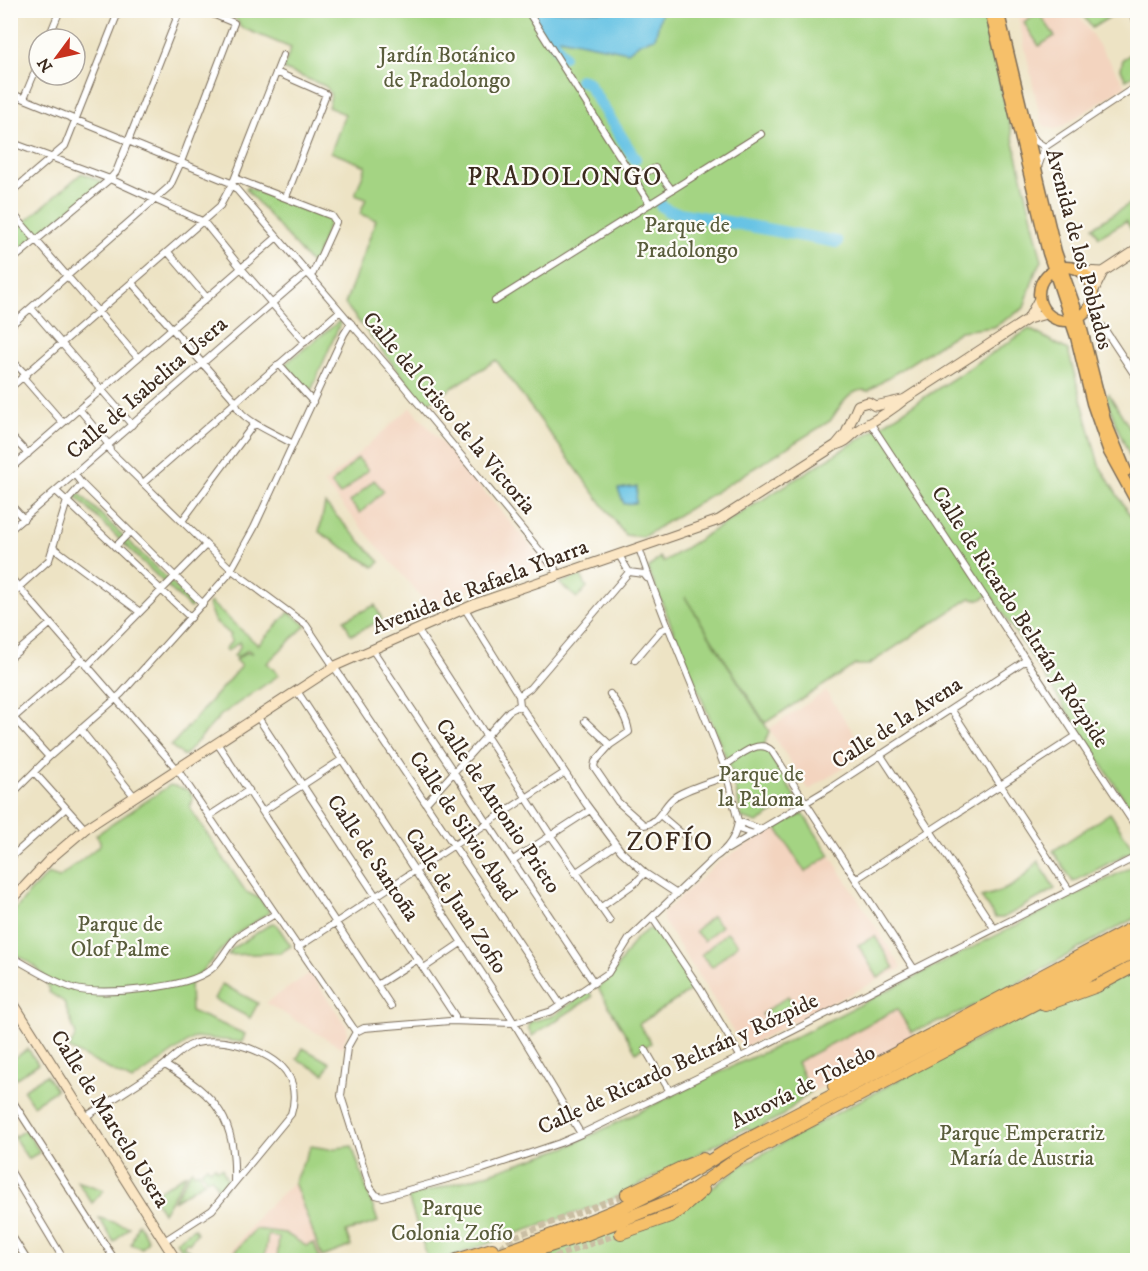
<svg xmlns="http://www.w3.org/2000/svg" width="1148" height="1271" viewBox="0 0 1148 1271" font-family="'IM FELL DW Pica',serif">
<style>
.built{fill:#f3d4bf}
.green{fill:#a4d483;stroke:#707f50;stroke-width:1.5}
.water{fill:#66c3e4;stroke:#507681;stroke-width:1.5}
.lines{fill:none;stroke-linecap:round;stroke-linejoin:round}
.river{stroke:#66c3e4;stroke-width:12}
.street-tunnel{stroke:#c9bea3;stroke-width:6;stroke-dasharray:6 3;stroke-linecap:butt}
.street-casing{stroke:#796b58;stroke-width:8}
.secondary-casing{stroke:#796b58;stroke-width:11}
.primary-casing{stroke:#796b58;stroke-width:13}
.highway-casing{stroke:#796b58;stroke-width:14}
.street{stroke:#fff;stroke-width:6}
.secondary{stroke:#fbe6c4;stroke-width:9}
.primary{stroke:#f6c06b;stroke-width:10}
.highway{stroke:#f6c06b;stroke-width:12}
.labels{text-anchor:middle;dominant-baseline:central;stroke-width:4.5;stroke-linejoin:round;paint-order:stroke}
.park-label{font-size:22px;fill:#5a5d3c;stroke:#fdfcf7}
.street-label{font-size:22px;fill:#3b2a1e;stroke:#fdfcf7}
.quarter-label{font-size:26px;letter-spacing:1.5px;fill:#3b2a1e;stroke:#fdfcf7}
</style>
<rect width="100%" height="100%" fill="#fdfcf7"/>
<filter id="ink" filterUnits="userSpaceOnUse"><feTurbulence type="fractalNoise" baseFrequency=".0167" numOctaves="2"/><feDisplacementMap in="SourceGraphic" scale="12" xChannelSelector="R" yChannelSelector="G"/><feConvolveMatrix kernelMatrix="1 2 1 2 8 2 1 2 1" color-interpolation-filters="sRGB"/></filter>
<filter id="wash" filterUnits="userSpaceOnUse"><feTurbulence type="fractalNoise" baseFrequency=".008" numOctaves="4" result="noise"/><feDisplacementMap in="SourceGraphic" scale="24" xChannelSelector="R" yChannelSelector="G"/><feGaussianBlur stdDeviation="1.35" result="paint"/><feColorMatrix in="noise" values="0 0 0 0 0 0 0 0 0 0 0 0 0 0 0 0 0 1.4 0 .05"/><feComposite in="paint" operator="in"/></filter>
<g filter="url(#wash)">
<rect width="100%" height="100%" fill="#ede3c4"/>
<path class="built" d="M1017 11H1076L1126 86 1060 128 1054 129 1047 127 1041 122Z
M411 407 549 567 472 589 429 606 324 484Z
M826 691 866 752 809 790 769 729Z
M776 827 805 872 830 855 902 968 743 1048 706 987 663 921V913L718 862Z
M310 973 347 1027V1034L342 1048 266 1003Z
M897 1009 916 1039 835 1082 810 1092 797 1062Z
M294 1182 323 1260H224L261 1213Z"/>
<path class="green" d="M221 11H983L1042 261 1035 273 1024 308 994 327 960 331 868 391C850 386 839 409 830 421L643 537 625 535 496 360 425 405 345 304 376 220 360 214 366 199 355 195 366 166 331 152 345 114 328 107C331 98 333 93 325 86L283 69 291 48 240 27C238 17 230 14 221 11Z
M1080 11H1114L1116 13 1092 28Z
M1039 13 1055 36 1039 46 1024 23Z
M1137 50V72L1126 80 1121 69 1123 59Z
M82 173 105 183 11 255V234Z
M247 187 330 220 313 266 246 189Z
M1137 199V232L1134 234 1126 221 1099 237 1093 227Z
M342 319 310 393 285 364Z
M1029 329 1068 350 1099 465 1137 527V818L990 594 980 600 970 598 868 665H855L765 723 685 597 769 731 764 745 796 799 757 823 742 818 732 772 648 569 660 557 663 562 882 425Z
M1109 394 1137 440V473L1115 422 1106 396Z
M358 458 368 470 340 495 331 484Z
M374 480 384 491 360 513 350 502Z
M79 493 193 604 190 608 76 497Z
M325 504 380 562 374 567 319 532Z
M581 576 587 587 577 598 559 583Z
M210 602 258 645 289 612 306 625 267 663 279 675 221 715 184 756 171 746 241 666 235 660 246 653H252L248 650 236 658 234 656 240 647V642L227 651 225 649 232 641 229 637 231 635 216 622 215 623 208 604Z
M375 605 382 620 351 635 344 620Z
M170 785 188 790 193 797 190 808 246 892 259 898 270 912 235 935 190 984 191 1011 245 1034 242 1042 195 1037 132 1081 69 1049 76 1035 64 1002 49 992C46 969 29 962 11 952V915L30 892 48 874 59 878 100 845V841L96 835Z
M1110 813 1134 850 1073 882 1053 851Z
M803 814 830 855 805 872 776 827Z
M1038 861 1055 889 1003 918H995L981 897C1012 889 1018 885 1038 861Z
M1137 864V917C1062 956 991 1004 911 1032L897 1009 797 1062 810 1092 783 1115 753 1131 747 1128 607 1202 441 1260H428L408 1197 484 1175 567 1147 733 1066 784 1043Z
M712 916 721 926 704 941 695 931Z
M272 923 276 924 291 946 280 953 228 955 233 948Z
M649 929 657 931 695 988 639 1024 651 1043 636 1052 598 988 612 975 636 938Z
M727 932 738 944 712 967 701 955Z
M875 936 894 968 878 978 858 945Z
M1137 968V1260H529L601 1234 620 1230 621 1234 703 1193 732 1174 735 1169 864 1098 1028 1013 1063 1004Z
M222 984 258 1003 250 1018 214 999Z
M589 991 592 997 532 1036 528 1027 530 1022 553 1016Z
M788 996 796 1008 770 1026 762 1014Z
M303 1048 330 1063 324 1074 297 1059Z
M28 1049 38 1064 15 1079 11 1071V1060Z
M46 1075 56 1090 33 1105 23 1090Z
M25 1130 40 1152 28 1159 14 1137Z
M311 1146 329 1149 352 1146 378 1222 346 1232 351 1246 322 1257 294 1182Z
M207 1166 210 1169 215 1166 217 1169 222 1168 228 1182 225 1189 218 1188 212 1178 206 1179 201 1171Z
M192 1169 194 1173 198 1171 204 1182 173 1201Z
M187 1173 163 1213 152 1195Z
M77 1181 104 1190 92 1203Z
M99 1218H100L129 1227 114 1242Z
M138 1223 148 1240 142 1248 131 1244Z
M194 1228 197 1233 189 1243 187 1241 183 1246 200 1259 188 1260 176 1241Z
M255 1229 285 1233 306 1246 314 1243 320 1260H277L279 1237 268 1235 264 1260H227Z"/>
<path class="water" d="M537 11H662L655 38 641 42 628 52 554 37Z
M631 487H637L636 503 624 504 618 489Z"/>
<g class="lines">
<path class="river" d="M535 10 563 56
M580 80 587 82 635 159
M661 205 668 211 837 242"/>
</g>
</g>
<g filter="url(#ink)">
<g class="lines">
<path class="street-tunnel" d="M493 1252 516 1236 627 1194
M546 1260 621 1233"/>
<defs>
<path id="street" d="M527 10 650 204
M1129 10 1138 24
M48 39 60 10
M276 72 326 94 286 197
M10 93 231 183 389 368 555 569 558 575
M24 98 39 62
M1030 133 1036 141 1045 147
M10 142 110 179 204 222 241 268 305 342
M1038 167 1045 147 1138 85
M634 178 655 168 672 190
M234 180H239L332 216 336 222 313 273 310 276
M10 193 65 146 119 10
M10 210 138 358
M168 252 207 298
M1131 253 1138 263
M10 262 110 179 116 172 180 10
M132 283 232 397C235 401 236 406 239 410 248 423 278 435 293 444
M495 301 761 134
M31 308 132 425
M10 326 170 186 181 162 234 23 203 10
M1103 327 1138 380
M10 358 26 375
M279 364 313 402
M23 377 63 423
M10 388 220 206 234 180 283 55
M79 409 109 445 110 451 232 570 306 625 561 1005
M871 424 1138 830
M10 435 28 454
M10 469 277 237
M75 475 82 484 203 604
M143 483 340 311
M56 491 191 618
M10 504 24 519
M182 521 254 424
M10 530 307 273
M115 547 130 532
M54 548 140 612
M639 548C663 621 696 691 723 763 731 785 733 808 741 830L754 834
M619 555 629 572
M629 572 644 574 647 578
M10 577 177 769 356 1032
M10 595 49 560 67 501 82 484
M465 609 519 696
M417 629 551 836 610 921
M372 649 594 983
M10 658 50 624
M635 660 661 630 668 627
M87 666 206 545
M297 691 508 1013 581 1134
M610 694C619 706 627 718 629 732L610 745 595 762 594 767 618 802 644 825C660 823 664 803 676 796 691 787 711 782 727 776
M520 705 586 804 621 851 645 873 677 894
M951 709 1069 890
M11 715 49 757
M257 716 455 1016V1021
M10 717 17 715 81 659
M585 721 610 745
M80 729 134 796
M217 743 391 1006
M880 754 994 928
M724 766C737 758 758 737 772 751L914 969
M34 772 85 829
M10 796 49 757 121 694 228 575 254 528 344 334 351 323
M426 803 509 711 520 705 519 696 530 688 629 572
M263 811 341 760
M660 815 687 838
M209 816 249 790
M738 821 760 829
M728 849 830 788 1026 660
M10 858 66 808
M513 860 590 810
M575 873 616 845
M856 879 1076 736
M600 908 635 883 645 873
M652 917 701 990 740 1056
M297 948 564 773
M10 956C32 968 53 982 76 989 103 996 188 988 210 970 221 962 226 948 236 938 247 929 263 922 275 914
M424 968 461 943
M377 985 418 959
M356 1032 347 1048 341 1096 370 1187 376 1195 383 1197 483 1169 560 1143 581 1134 749 1053 1138 856
M356 1032 364 1028 450 1021 513 1023 552 1011 608 973 629 939 714 858C728 849 736 838 738 821
M645 1049 669 1090
M165 1065C218 1097 236 1119 234 1182
M10 1097 115 1260
M85 1117C110 1101 135 1086 159 1069 171 1061 182 1047 196 1043 221 1037 255 1047 275 1061 294 1074 297 1095 291 1114L212 1210 164 1241
M10 1170 64 1260
M10 1233 27 1260"/>
<path id="secondary" d="M1082 271 1103 272
M1093 292 1103 272 1138 249
M1028 319 1039 299
M836 445 846 433 858 405 868 402 875 406 902 400
M10 902 51 858 85 829 335 666 475 604 719 520 836 445C849 442 853 432 864 426 879 418 892 410 905 399L1028 319 1046 314
M10 998 176 1260"/>
<path id="primary" d="M990 10 1048 253 1076 337 1092 403 1109 452 1138 505
M998 10 1056 252 1079 318 1105 420 1126 471
M1039 294a27 27 0 1 1 54 0a27 27 0 1 1-54 0Z"/>
<path id="highway" d="M1045 1005 1097 986 1138 964
M834 1086 1138 925
M627 1194 683 1167 703 1159
M621 1233 670 1216 679 1211 703 1190
M457 1260 492 1249
M482 1260C525 1245 569 1230 611 1212 653 1195 691 1173 729 1149L1138 937
M505 1260 587 1234 682 1196 693 1190 737 1159 1138 950"/>
</defs>
<use href="#street" class="street-casing"/>
<use href="#secondary" class="secondary-casing"/>
<use href="#primary" class="primary-casing"/>
<use href="#highway" class="highway-casing"/>
<use href="#street" class="street"/>
<use href="#secondary" class="secondary"/>
<use href="#primary" class="primary"/>
<use href="#highway" class="highway"/>
</g>
</g>
<g class="labels">
<g class="park-label">
<text x="447" y="55">Jardín Botánico<tspan x="447" dy="25">de Pradolongo</tspan></text>
<text x="687" y="225">Parque de<tspan x="687" dy="25">Pradolongo</tspan></text>
<text x="761" y="774">Parque de<tspan x="761" dy="25">la Paloma</tspan></text>
<text x="120" y="924">Parque de<tspan x="120" dy="25">Olof Palme</tspan></text>
<text x="1022" y="1133">Parque Emperatriz<tspan x="1022" dy="25">María de Austria</tspan></text>
<text x="452" y="1208">Parque<tspan x="452" dy="25">Colonia Zofío</tspan></text>
</g>
<g class="street-label">
<text transform="translate(1079 249) rotate(75)">Avenida de los Poblados</text>
<text transform="translate(147 388) rotate(-41)">Calle de Isabelita Usera</text>
<text transform="translate(449 413) rotate(50)">Calle del Cristo de la Victoria</text>
<text transform="translate(480 587) rotate(-21)">Avenida de Rafaela Ybarra</text>
<text transform="translate(1020 617) rotate(57)">Calle de Ricardo Beltrán y Rózpide</text>
<text transform="translate(897 723) rotate(-33)">Calle de la Avena</text>
<text transform="translate(498 806) rotate(56)">Calle de Antonio Prieto</text>
<text transform="translate(463 826) rotate(56)">Calle de Silvio Abad</text>
<text transform="translate(373 858) rotate(56)">Calle de Santoña</text>
<text transform="translate(456 901) rotate(57)">Calle de Juan Zofio</text>
<text transform="translate(678 1064) rotate(-25)">Calle de Ricardo Beltrán y Rózpide</text>
<text transform="translate(803 1087) rotate(-27)">Autovía de Toledo</text>
<text transform="translate(110 1119) rotate(58)">Calle de Marcelo Usera</text>
</g>
<g class="quarter-label">
<text x="565" y="177">PRADOLONGO</text>
<text x="670" y="842">ZOFÍO</text>
</g>
</g>
<rect width="1148" height="1271" fill="none" stroke="#fdfcf7" stroke-width="36"/>
<g transform="translate(57 57) rotate(237)"><circle r="28" fill="#fdfcf7" stroke="#afa8a0" stroke-width="1.5"/>
<path d="M0-4.5L10 22L0 15L-10 22Z" fill="#c8321e"/>
<text y="-9" font-size="16" font-weight="bold" text-anchor="middle" fill="#3b2a1e">N</text>
</g>
</svg>
